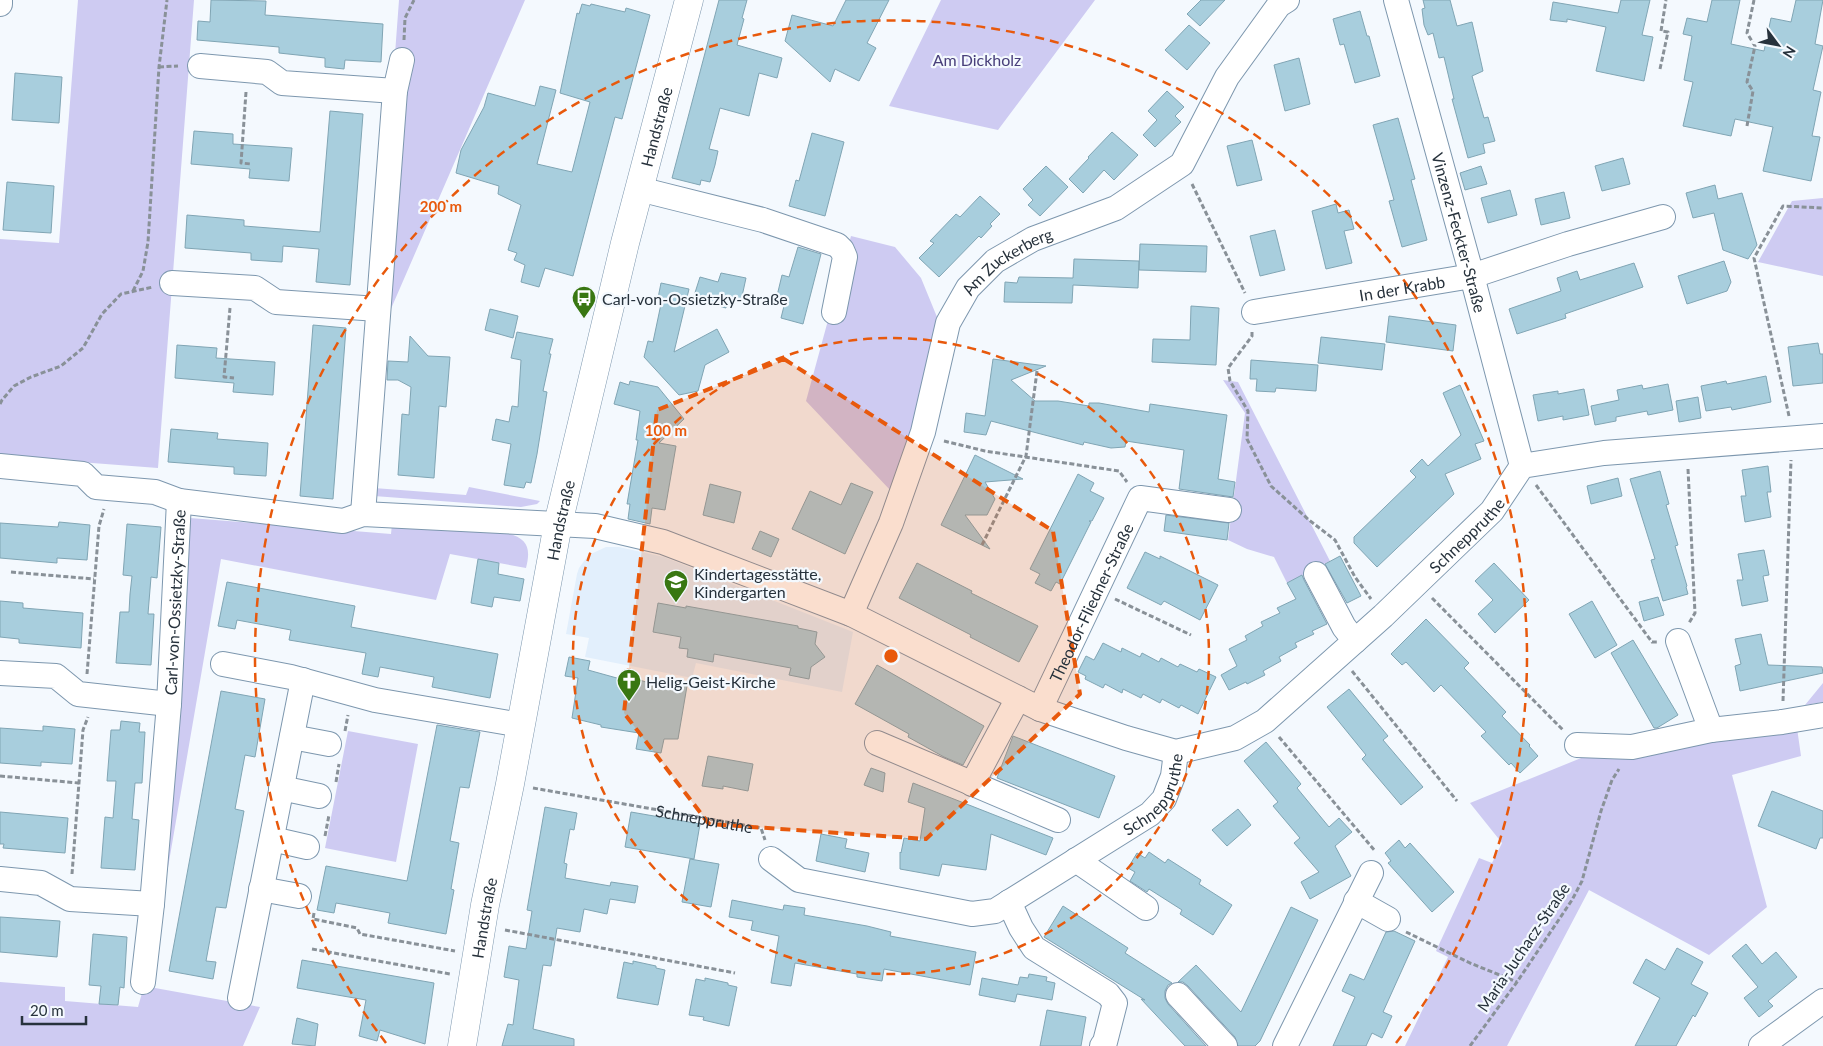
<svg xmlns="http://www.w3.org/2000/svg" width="1823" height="1046" viewBox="0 0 1823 1046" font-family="Lato,sans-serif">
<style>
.built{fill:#e2effc}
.green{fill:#cecbf2}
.building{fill:#a8cedd;stroke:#80a5b4}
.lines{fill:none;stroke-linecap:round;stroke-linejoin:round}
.minor-casing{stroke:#7d97ae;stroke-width:26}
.major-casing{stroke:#7d97ae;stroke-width:29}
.path{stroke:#899198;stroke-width:3;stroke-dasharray:5 2.5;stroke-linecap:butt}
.minor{stroke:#fff;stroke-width:24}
.major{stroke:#fff;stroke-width:28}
.marked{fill:#e8590c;fill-opacity:0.2;stroke:#e8590c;stroke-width:4;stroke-dasharray:10 6;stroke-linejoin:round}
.ring{fill:none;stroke:#e8590c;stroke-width:2.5;stroke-dasharray:9 6}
.labels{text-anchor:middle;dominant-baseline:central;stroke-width:4.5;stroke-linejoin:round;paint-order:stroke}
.park-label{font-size:16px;fill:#49407b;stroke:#f4f9fe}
.street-label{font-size:16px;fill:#27323c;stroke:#f4f9fe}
.poi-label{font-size:16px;fill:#27323c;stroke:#f4f9fe;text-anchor:start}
.centre{fill:#e8590c;stroke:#f4f9fe;stroke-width:2.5}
.ring-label{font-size:15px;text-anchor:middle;font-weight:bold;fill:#e8590c;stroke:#f4f9fe;stroke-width:4.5;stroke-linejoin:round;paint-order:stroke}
</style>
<rect width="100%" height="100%" fill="#f4f9fe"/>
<path class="built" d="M606 547H619L664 557 853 632 842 692 696 663 692 678 585 657 589 638 566 634 577 574 579 568 587 557 593 553Z"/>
<path class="green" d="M78 0H194L158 468 0 456V239L59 243Z
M399 0H525L387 318 395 54Z
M941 0H1095L998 130 889 106Z
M1823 198V276L1758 262 1792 201Z
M851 236 895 247 921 278 937 317 916 415 891 491 806 401Z
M1223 380 1238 382 1330 561 1287 583 1274 557 1247 549 1228 540 1245 413Z
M469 487 540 501 537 504 521 507 374 496V488L466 495Z
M190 518 391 534 392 524 507 533C528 539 531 548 526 568L450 554 436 600 221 559 160 914Z
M1823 683V702L1805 705Z
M1797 728 1801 756 1732 775 1767 907 1709 955 1589 890 1507 1046H1405L1448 957 1436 951 1479 858 1492 863 1502 843 1470 803 1596 752Z
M348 731 418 744 396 862 325 848Z
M0 982 65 987V1001L138 1007 144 986 260 1007 243 1046H0Z"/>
<path class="building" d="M211 0 266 1 265 15 383 24 381 62 345 60 344 69 325 67V58L279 53V47L197 40 198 21 210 22Z
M719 0H747L742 18 744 19 737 45 782 58 777 78 759 73 749 116 720 108 709 149 718 151 715 165 710 182 701 180 700 185 672 178Z
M846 0H889L867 43 876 48 859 81 835 69 830 82 785 41 792 15 833 26Z
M1201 0H1225L1200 26 1187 14Z
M1423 0H1450L1457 26 1472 22 1483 71 1472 76 1484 118 1488 117 1495 141 1483 144 1485 153 1468 158 1452 99H1454L1444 57 1439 58 1433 33 1428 35 1424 25 1422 9 1425 8Z
M1621 0H1650L1642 35 1653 37 1644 81 1596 71 1606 27 1567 19V22L1550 20 1553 2 1618 13Z
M1712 0H1740L1731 44 1764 51 1771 18 1791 22 1796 0H1823L1815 44 1823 46 1813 90 1821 92 1812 136 1820 137 1811 181 1763 171 1773 127 1735 119 1731 136 1683 126 1693 82 1684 80 1692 36 1683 34 1687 18 1707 22Z
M582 4 590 6 591 4 625 12 626 8 650 15 622 119 615 117 573 276 545 268 539 287 521 282 525 265 514 260 517 253 508 250 521 205 498 194 499 186 456 173 461 150 484 107 488 93 535 106 540 86 556 90 537 164 572 172 590 102 560 93 577 13 579 14Z
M1360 11 1367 36H1369L1380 76 1355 83 1344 44 1340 45 1333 19Z
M1189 25 1210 43 1187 70 1165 50Z
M1299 58 1310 104 1285 111 1274 65Z
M15 73 62 77 59 123 12 120Z
M1167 91 1184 107 1175 116 1181 122 1155 147 1143 135 1157 120 1148 111Z
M330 111 363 114 350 285 316 282 319 249 283 246 282 262 251 260V253L185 248 187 215 244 220V226L320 232Z
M1398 118 1415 179 1411 180 1427 240 1402 247 1389 201 1394 200 1373 125Z
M194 131 233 134V144L292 148 289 181 249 178 250 169 191 164Z
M1112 132 1138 155 1114 180 1104 170 1083 193 1069 179 1089 158 1088 157Z
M812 133 844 142 825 216 789 206 796 180 799 181Z
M1252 140 1262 180 1237 186 1227 146Z
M1623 158 1630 184 1602 191 1595 166Z
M1046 166 1068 187 1040 216 1028 205 1033 200 1023 189Z
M1481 166 1487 184 1465 190 1460 173Z
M7 182 54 186 51 233 3 230Z
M1715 185 1718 199 1742 193 1757 245 1748 259 1723 250 1714 213 1693 218 1686 193Z
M1510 190 1517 215 1488 223 1481 198Z
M1564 192 1570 218 1541 225 1535 199Z
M980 196 1000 214 990 224 992 226 981 238 979 236 939 277 919 258 934 243 930 241 956 214 960 217Z
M1336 204 1338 213 1349 210 1354 229 1344 231 1352 263 1326 269 1312 211Z
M1275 230 1285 270 1260 276 1250 236Z
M1140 244 1207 246 1206 272 1139 270Z
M798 247 821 254 803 324 781 318 785 302 776 300 782 275 789 277Z
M1074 259 1139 261 1138 288 1073 285 1072 303 1004 302 1005 282 1017 283 1019 277 1073 278Z
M1724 261 1731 282 1727 291 1687 304 1678 276Z
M1634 263 1643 287 1565 314 1566 318 1517 334 1509 309 1561 291 1557 278 1577 271 1580 280Z
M721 273 746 278 741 301 728 298 726 308 693 299 700 277 718 282Z
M661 283 689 289 674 352 717 329 729 352 705 365 698 391 679 395 644 357 648 341 653 342 661 304 657 303Z
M1191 306 1219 308 1216 365 1152 362 1153 339 1190 340Z
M490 309 518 316 513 338 485 330Z
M1389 316 1456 325 1453 351 1386 342Z
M313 325 346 328 333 499 300 496Z
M517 332 553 339 549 354H551L543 391 547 392 537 454 531 483 526 482 524 488 504 485 511 444 492 440 496 419 509 422 512 406 518 407 521 360 511 358Z
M410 336 428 356 450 357 446 407 439 406 434 478 398 475 402 414 409 415 411 387 398 380H387L388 361 408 362Z
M1321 337 1385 344 1382 370 1318 363Z
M1818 343 1820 354H1823V383L1793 386 1788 347Z
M177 345 217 348 216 358 275 362 273 395 233 392 234 383 175 378Z
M993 359 1046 366 1011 380 1035 401H1058L1089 406V403H1099L1149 412 1150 404 1227 415 1218 479 1235 482 1233 497 1179 489 1184 450 1126 441 1125 447 1111 448 1084 442 1083 445 991 421 986 435 964 432 966 413 985 416Z
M1251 360 1318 365 1316 391 1276 388 1275 392 1256 391 1257 379H1250Z
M1766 376 1771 402 1732 410 1731 407 1706 411 1701 386 1726 381 1727 384Z
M630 381 658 387 684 419 659 443 676 446 665 510 652 508 650 524 628 519 630 504H627L638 440H636L640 411 614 404 620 382 629 385Z
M1668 384 1673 410 1648 415 1647 411 1616 417V421L1595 425 1591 406 1619 400 1617 390 1642 385 1643 389Z
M1460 385 1484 441 1475 444 1481 459 1445 474 1454 494 1377 567 1354 543V537L1416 477 1410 471 1422 459 1428 466 1461 435 1443 393Z
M1584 389 1589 415 1563 420V416L1538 421 1533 395 1558 391V394Z
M1698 397 1701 418 1679 422 1676 401Z
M171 429 218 433 217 439 268 443 266 476 234 474V467L168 462Z
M975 455 1023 479 985 482 995 499 987 515H965L990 549 941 525Z
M1768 466 1771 492H1767L1771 517 1745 522 1741 496H1746L1742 470Z
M1660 471 1669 504 1666 505 1678 545 1675 546 1687 586 1686 587 1688 594 1663 601 1651 560 1655 559 1630 479Z
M1078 474 1094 483 1090 491 1104 498 1092 521H1089L1091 522 1060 584 1056 582 1051 591 1035 583 1040 574 1030 569Z
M1618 478 1622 496 1591 504 1587 486Z
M851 483 873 492 845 554 792 529 810 491 841 505Z
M710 484 741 492 734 523 703 515Z
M1166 515 1229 523 1227 540 1164 531Z
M59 522 90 525 87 560 57 558V563L0 558V523L58 527Z
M127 524 161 527 157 578 151 577 148 614H154L151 665 116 663 120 612H129L130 594 132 576 123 575Z
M760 531 779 539 771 557 752 549Z
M1764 550 1769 575 1763 576 1768 601 1742 606 1737 580H1743L1738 554Z
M1145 552 1160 559V556L1218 585 1200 620 1164 601 1161 605 1127 588Z
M1340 556 1361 596 1347 603 1325 564Z
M478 559 499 563 498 574 524 579 520 601 494 597 492 607 471 603Z
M917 563 972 591 971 593 1038 626 1019 662 970 637 971 635 899 598Z
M1494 563 1529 600 1495 633 1478 614 1493 600 1475 581Z
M1302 575 1304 580 1327 624 1312 631 1314 634 1295 643 1297 647 1279 657 1281 661 1263 671 1265 675 1247 684 1246 682 1229 690 1221 675 1237 666 1229 649 1247 640 1245 636 1263 626 1261 622 1280 613 1277 608 1296 599 1287 583Z
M227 582 355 606 351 627 498 654 490 698 432 687 434 677 380 667 378 677 362 674 366 653 289 640 291 630 237 620 235 629 218 626Z
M1658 597 1664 615 1644 621 1639 602Z
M0 601 23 603V608L83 613 81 648 19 643V639L0 637Z
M1592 601 1617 645 1595 658 1569 614Z
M658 603 686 608V606L798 626V628L817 632 815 644 825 657 811 667 809 679 789 675 791 668 714 654 713 662 687 657 688 649 679 648 681 637 653 632Z
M1426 619 1469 663 1464 668 1506 712 1502 716 1530 745 1529 746 1538 756 1520 773 1511 763 1509 765 1481 736 1486 732 1441 685 1434 692 1406 662 1402 665 1391 654Z
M1761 634 1768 665 1822 667 1823 673 1740 691 1735 666 1741 664 1735 639Z
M1633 640 1678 715 1657 728H1654L1611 653Z
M1103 643 1121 652 1122 648 1140 657 1142 653 1159 662 1161 658 1178 667 1180 664 1197 672 1199 669 1216 677 1198 714 1181 705 1179 708 1162 699 1160 703 1143 694 1141 698 1123 689 1122 693 1105 684 1103 688 1085 679 1086 676 1078 672 1086 656 1094 660Z
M569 657 590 661 588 670 624 680 635 679 666 687 667 683 687 686 678 739H664L661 753 636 749 639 733 601 727V725L572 718 578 678 565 676Z
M877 665 984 726 963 765 944 757 908 737 909 734 855 704Z
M1349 689 1388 736 1383 740 1423 787 1401 805 1362 759 1366 755 1327 707Z
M221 691 265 699 255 757 245 755 235 809 244 811 226 908 216 907 206 961 216 962 213 979 169 971Z
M121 721 140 723 139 732H145L142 783H135L132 819 139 820 135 870 101 868 105 817 113 818 116 781H107L111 730H120Z
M437 725 480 732 469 788 460 787 450 841 459 843 451 889 454 890 446 934 388 923 390 913 336 903 334 913 317 910 326 866 407 881Z
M43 726 75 729 72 764 41 762V766L0 763V728L43 731Z
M1013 736 1115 776 1099 818 997 778Z
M1266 742 1301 784 1297 788 1329 827 1339 818 1352 832 1335 846 1351 876 1310 899 1301 882 1319 872 1294 843 1300 838 1273 806 1278 802 1244 761Z
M708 756 753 764 748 791 723 786V789L702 786Z
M871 768 885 773 883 792 864 785Z
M913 783 1053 838 1046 855 991 834 986 870 942 864 939 876 900 869V852L901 853 904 838 920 841 925 808 908 802Z
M1772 791 1823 811V838H1820L1816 849 1758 826Z
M545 807 577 813 574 830 570 829 564 863 567 864 565 878 610 886 611 882 638 886 635 903 610 899 607 914 584 909 580 932 557 928 551 966 543 965 533 1029 574 1039V1046H502L508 1024 513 1025 519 980 504 977 509 946 526 949 532 911 527 910Z
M1238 809 1251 825 1227 846 1212 830Z
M0 812 68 818 65 853 3 848 4 844H0Z
M631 812 700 824 694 859 625 847Z
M821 834 847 839 845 848 869 853 865 872 816 861Z
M1399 840 1405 848 1410 843 1454 892 1432 912 1388 863 1391 861 1385 853Z
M1149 852 1165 863 1168 859 1201 880 1199 884 1232 905 1213 935 1180 914 1182 910 1149 889 1147 892 1130 881 1135 872 1128 868 1137 853 1145 858Z
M690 859 719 864 711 907 682 902Z
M732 900 783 910 784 905 805 908 804 915 867 926 891 932 890 936 976 952 970 985 884 969 882 981 857 977V974L795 963 791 986 771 983 779 936 751 930 753 921 729 917Z
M1063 906 1128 948 1125 953 1172 983 1168 985 1165 991V998L1168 1004 1206 1046H1185L1141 999 1145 1000 1044 937Z
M1291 907 1318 920 1260 1041 1255 1046H1238L1235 1037 1188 986 1183 982H1178L1196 965 1241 1012Z
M0 917 60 921 57 957 0 952Z
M1394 931 1415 941 1383 1012 1392 1016 1382 1038 1372 1033 1366 1046H1333L1355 997 1342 991 1350 974 1364 980 1386 932Z
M93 934 127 937 124 988 120 987 118 1005 99 1004 101 986 89 985Z
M1746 944 1762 964 1776 952 1797 977 1768 1001 1773 1006 1759 1017 1744 998 1758 987 1732 956Z
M1677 948 1703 962 1691 984 1708 993 1695 1017 1693 1015 1676 1046H1635L1660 998 1633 983 1646 959 1665 970Z
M302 960 434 983 425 1044 380 1030 377 1041 359 1036 366 1000 297 988Z
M633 961 656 966V968L665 970 658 1005 617 998 624 962 633 964Z
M1029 974 1047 977 1046 981 1055 983 1052 1000 1017 994 1015 1002 979 995 982 978 1018 985 1020 977 1028 978Z
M705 978 728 983V985L737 987 729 1026 703 1020 704 1017 689 1015 696 979 705 981Z
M1047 1010 1086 1017 1081 1046H1040Z
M297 1018 318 1024 315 1046 292 1044Z"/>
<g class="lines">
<defs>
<g id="minor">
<path id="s2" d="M1396 0 1472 276 1522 466"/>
<path d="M0 4V0"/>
<path d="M200 66 267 72 282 83 395 91"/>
<path d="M639 189 763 220 837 245 842 250 845 257 834 312"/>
<path d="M172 283 255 288 276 302 378 309"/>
<path id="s3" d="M1254 312 1472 276 1568 244 1663 217"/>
<path id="s4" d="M0 466 83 474 96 487 155 492 179 501 343 521 363 514 595 526 663 542 851 614 1040 709 1126 738 1176 752 1235 738 1265 721 1383 616 1492 511 1522 466 1604 453 1823 436"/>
<path d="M363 514 395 91 402 60"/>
<path d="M1316 574 1344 627 1355 641"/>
<path id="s5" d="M851 614 891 523 923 432 948 323 968 288 995 261 1033 239 1116 208 1182 164 1227 77 1279 5 1287 0"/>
<path d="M1678 641 1711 730 1782 722 1823 715"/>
<path d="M223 664 291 677 375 700 521 725"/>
<path d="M0 673 56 676 78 694 169 704"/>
<path id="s6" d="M1040 709 1140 498 1229 510"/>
<path d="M292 737 329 744"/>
<path d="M877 743 1058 820"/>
<path d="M1577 745 1632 747 1711 730"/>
<path d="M972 784 1018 698"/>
<path d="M281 788 319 796"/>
<path d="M272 839 307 847"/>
<path id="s7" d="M771 859 799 880 972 914 995 911 1150 814 1164 799 1173 776 1176 752"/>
<path d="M1076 860 1146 908"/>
<path d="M0 879 41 883 70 899 152 904"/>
<path d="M261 889 299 896"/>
<path d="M1356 901 1388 919"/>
<path d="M1009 902 1021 928 1034 948 1108 994 1115 1003 1105 1042 1102 1046"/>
<path id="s8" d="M143 982 152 904 169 704 179 501"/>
<path d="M1178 995 1225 1046"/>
<path d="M240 998 303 680"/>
<path d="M1285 1046 1371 873"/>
<path d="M1761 1046 1823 1001"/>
</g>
<g id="major">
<path id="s9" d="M462 1046 485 905 510 784 558 524 625 243 689 0"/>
</g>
</defs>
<use href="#minor" class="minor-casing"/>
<use href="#major" class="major-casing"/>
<g class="path">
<path d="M404 40 405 18 414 0"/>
<path d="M159 67 178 66"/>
<path d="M1660 69 1668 32 1661 31 1666 0"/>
<path d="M246 92 241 163 251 164"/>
<path d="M1747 126 1753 91 1747 82 1755 46 1747 33 1754 0"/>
<path d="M1192 184 1245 293"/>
<path d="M133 291 143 271 148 242 159 67 167 0"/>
<path d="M230 308 224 377 234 378"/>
<path d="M1252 332V336L1228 368 1230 381 1248 411 1247 439 1271 486 1309 520 1335 540 1355 577 1371 599"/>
<path d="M0 404 2 400 14 386 31 377 61 366 83 348 102 314 121 294 153 287"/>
<path d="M1789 416 1754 258 1783 206 1823 208"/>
<path d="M944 441 985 451 1119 471 1127 482"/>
<path d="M1688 469 1695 613 1689 623"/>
<path d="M1536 485 1652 642H1658"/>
<path d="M982 545 1026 456 1037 371"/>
<path d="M11 572 94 579"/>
<path d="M1432 598 1563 730"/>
<path d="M1115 599 1191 635"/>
<path d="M1352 671 1457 801"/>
<path d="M87 674 99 526 104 509"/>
<path d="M1783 701 1791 460"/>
<path d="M345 731 348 715"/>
<path d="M1279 737 1375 851"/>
<path d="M0 776 79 783"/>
<path d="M336 782 339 764"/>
<path id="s1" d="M533 788 761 828 765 840"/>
<path d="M325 836 329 815"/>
<path d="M72 874 83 730 88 717"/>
<path d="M314 913 313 919 357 928 360 934 455 951"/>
<path d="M505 930 735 973"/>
<path d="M1406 932 1470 963 1517 982"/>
<path d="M312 949 450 974"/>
<path d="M1470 1046 1517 982 1572 900 1582 881 1601 811 1612 780 1619 769"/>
</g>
<use href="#minor" class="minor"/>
<use href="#major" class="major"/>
</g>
<path class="marked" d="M784 359 1053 531 1080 694 926 839 709 824 624 713 657 410Z"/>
<g class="ring">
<circle cx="891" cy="656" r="318"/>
<path d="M386 1043A636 636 0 1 1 1396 1043"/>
</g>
<defs>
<symbol id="bus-pin" viewBox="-11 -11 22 30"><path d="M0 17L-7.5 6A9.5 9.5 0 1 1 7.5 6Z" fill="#397712" stroke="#f4f9fe"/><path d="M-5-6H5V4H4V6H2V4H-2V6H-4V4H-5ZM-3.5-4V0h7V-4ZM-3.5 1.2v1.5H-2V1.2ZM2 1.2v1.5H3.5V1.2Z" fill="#fff"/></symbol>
<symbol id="school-pin" viewBox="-11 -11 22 30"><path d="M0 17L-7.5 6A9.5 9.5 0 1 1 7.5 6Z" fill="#397712" stroke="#f4f9fe"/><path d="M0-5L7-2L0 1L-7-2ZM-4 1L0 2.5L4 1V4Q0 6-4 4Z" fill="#fff"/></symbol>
<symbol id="church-pin" viewBox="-11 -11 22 30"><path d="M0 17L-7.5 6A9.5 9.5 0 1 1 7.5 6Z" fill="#397712" stroke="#f4f9fe"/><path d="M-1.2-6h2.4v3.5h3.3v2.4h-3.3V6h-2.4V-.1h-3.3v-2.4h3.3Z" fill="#fff"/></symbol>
</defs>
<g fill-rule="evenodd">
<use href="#bus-pin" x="570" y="284" width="28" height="38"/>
<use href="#school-pin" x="662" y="568" width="28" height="38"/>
<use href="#church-pin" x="615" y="667" width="28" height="38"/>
</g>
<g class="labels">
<g class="park-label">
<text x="977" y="59">Am Dickholz</text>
</g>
<g class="street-label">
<text stroke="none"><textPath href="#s9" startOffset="940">Handstraße</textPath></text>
<text stroke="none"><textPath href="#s2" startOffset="241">Vinzenz-Feckter-Straße</textPath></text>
<text stroke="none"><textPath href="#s5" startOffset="396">Am Zuckerberg</textPath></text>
<text stroke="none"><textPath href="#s3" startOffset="150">In der Krabb</textPath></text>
<text stroke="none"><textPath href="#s9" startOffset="535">Handstraße</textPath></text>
<text stroke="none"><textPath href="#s4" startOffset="1600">Schneppruthe</textPath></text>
<text stroke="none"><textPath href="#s8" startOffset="381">Carl-von-Ossietzky-Straße</textPath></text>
<text stroke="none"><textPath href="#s6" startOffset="118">Theodor-Fliedner-Straße</textPath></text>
<text stroke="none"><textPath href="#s7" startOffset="436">Schneppruthe</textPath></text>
<text stroke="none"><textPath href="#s1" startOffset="174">Schneppruthe</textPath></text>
<text stroke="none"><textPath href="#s9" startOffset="130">Handstraße</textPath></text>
<text transform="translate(1523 947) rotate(-56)">Maria-Juchacz-Straße</text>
</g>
<g class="poi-label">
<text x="602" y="298">Carl-von-Ossietzky-Straße</text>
<text x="694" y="573">Kindertagesstätte,<tspan x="694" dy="18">Kindergarten</tspan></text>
<text x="646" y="681">Helig-Geist-Kirche</text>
</g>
</g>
<circle cx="891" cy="656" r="8" class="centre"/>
<g class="ring-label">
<text x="441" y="212">200 m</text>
<text x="666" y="436">100 m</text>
</g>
<g transform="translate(1778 45) rotate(122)" stroke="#f4f9fe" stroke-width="4" paint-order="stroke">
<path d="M0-4L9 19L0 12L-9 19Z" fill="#27323c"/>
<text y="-8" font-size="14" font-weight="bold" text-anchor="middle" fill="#27323c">N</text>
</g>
<path d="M22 1016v8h64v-8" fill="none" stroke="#27323c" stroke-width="2.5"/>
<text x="30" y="1016" font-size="15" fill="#27323c" stroke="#f4f9fe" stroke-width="4" paint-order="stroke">20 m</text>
</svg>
